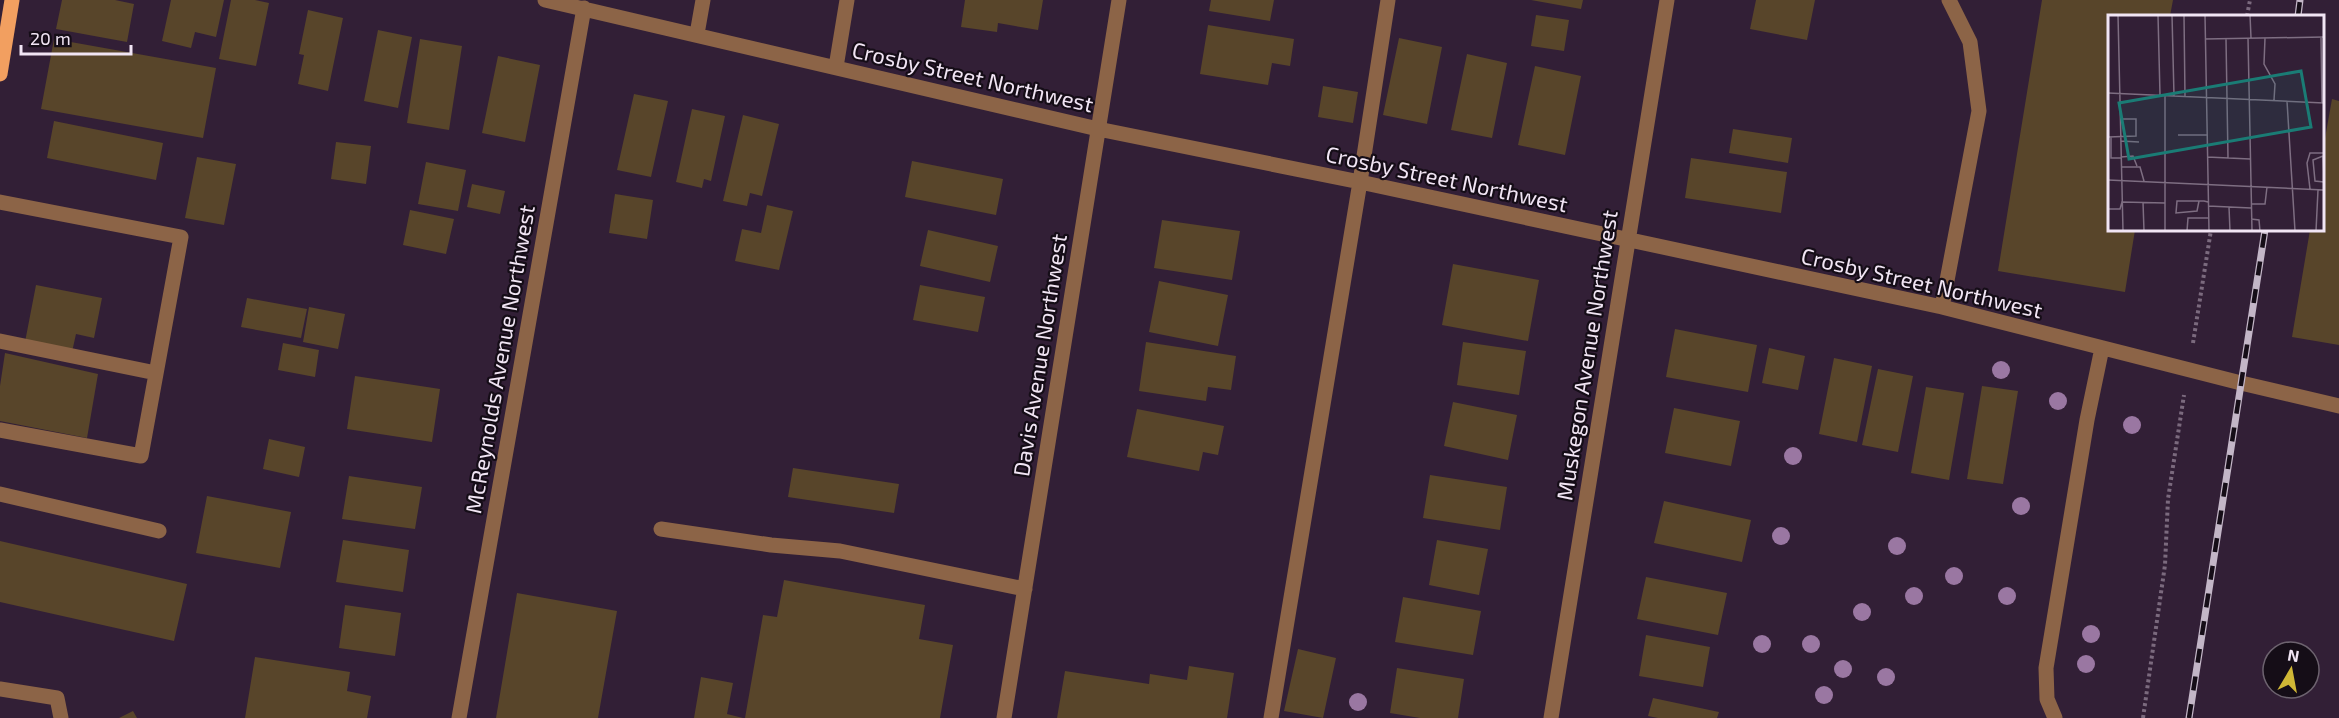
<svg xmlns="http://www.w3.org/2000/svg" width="2339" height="718" viewBox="0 0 2339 718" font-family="'Exo 2',sans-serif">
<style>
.building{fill:#58452a}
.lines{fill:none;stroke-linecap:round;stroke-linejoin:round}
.path{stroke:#7b6a7e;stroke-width:4;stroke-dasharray:3 3;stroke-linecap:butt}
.minor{stroke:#8c6447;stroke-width:15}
.major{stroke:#f29f60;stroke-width:15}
.rail-casing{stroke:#c3b6c7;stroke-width:7}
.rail{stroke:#150d17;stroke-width:4.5;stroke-dasharray:14;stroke-linecap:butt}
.tree{fill:#9a77a2}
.labels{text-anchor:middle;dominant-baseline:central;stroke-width:4.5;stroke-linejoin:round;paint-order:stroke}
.street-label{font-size:22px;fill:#f1e5f4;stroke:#150d17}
.inset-road{fill:none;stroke:#7e6e82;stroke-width:1.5}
.view{fill:#1a7c75;fill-opacity:0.15;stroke:#1a7c75;stroke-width:3}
.inset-edge{fill:none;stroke:#f1e5f4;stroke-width:3}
</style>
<rect width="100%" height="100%" fill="#321f36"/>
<path class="building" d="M62 0H115L134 4 127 42 56 29Z
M171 0H224L216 37 195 32 191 48 162 41Z
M231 0H255L269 3 256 66 219 59Z
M965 0H1043L1038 30 998 23 997 32 961 27Z
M1211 0H1274L1270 21 1209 11Z
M1531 0H1583L1581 9Z
M1756 0H1815L1807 40 1750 29Z
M2042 0H2173L2170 16H2110V230H2135L2125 292 1998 271Z
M308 10 343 18 328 91 298 84 304 55 299 54Z
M1536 15 1569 20 1564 51 1531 46Z
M1208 25 1294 39 1290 66 1272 63 1268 85 1200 74Z
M378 30 412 37 398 108 364 101Z
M1399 38 1442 47 1427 124 1383 115Z
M54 39 216 68 203 138 41 109Z
M420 39 462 46 449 130 407 123Z
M1467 54 1507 63 1492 138 1451 130Z
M498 56 540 65 525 142 482 133Z
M1535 66 1581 76 1565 155 1518 145Z
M1323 86 1358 92 1353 123 1318 117Z
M634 94 668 101 651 177 617 170Z
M2332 99 2339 101V345L2292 337 2310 230H2322V155Z
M692 109 725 116 711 181 704 179 702 188 676 182Z
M743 115 779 124 762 196 750 193 747 206 723 201Z
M54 121 163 143 156 180 47 158Z
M1733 129 1792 138 1788 163 1729 153Z
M336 142 371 146 366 184 331 179Z
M197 157 236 164 224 225 185 218Z
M1691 158 1787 172 1781 213 1685 198Z
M912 161 1003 179 996 215 905 197Z
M426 162 466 170 458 211 418 204Z
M472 184 505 191 500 214 467 207Z
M615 194 653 200 647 239 609 233Z
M767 205 793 211 779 270 735 261 742 229 761 233Z
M410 210 454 219 446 254 403 245Z
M1162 220 1240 231 1232 280 1154 268Z
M928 230 998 246 990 282 920 266Z
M1453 264 1539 280 1528 341 1442 325Z
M1159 281 1228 295 1218 346 1149 332Z
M36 285 102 298 94 338 76 334 72 352 25 342Z
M920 285 985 297 978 332 913 320Z
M247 298 307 309 301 338 241 327Z
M309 307 345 314 338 349 303 342Z
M1675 329 1757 345 1748 392 1666 377Z
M1146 342 1236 356 1231 390 1208 387 1206 401 1139 391Z
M1463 342 1526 351 1519 395 1457 385Z
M283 343 319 350 315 377 278 370Z
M1769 348 1805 356 1798 390 1762 383Z
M5 353 98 374 87 438 0 421V386Z
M1834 358 1872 366 1857 442 1819 434Z
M1878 369 1913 376 1898 452 1862 445Z
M355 376 440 389 432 442 347 429Z
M1982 386 2018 391 2003 484 1967 479Z
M1926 387 1964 393 1949 480 1911 473Z
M1453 402 1517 415 1508 460 1444 446Z
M1674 408 1740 421 1731 466 1665 453Z
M1137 409 1224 426 1218 455 1203 452 1199 471 1127 457Z
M269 439 305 447 299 477 263 469Z
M793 468 899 484 894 513 788 497Z
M1430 475 1507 487 1500 530 1423 518Z
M349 476 422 487 415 529 342 519Z
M207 496 291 512 280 568 196 553Z
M1664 501 1751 520 1742 562 1654 543Z
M343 540 409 550 403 592 336 582Z
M1437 540 1488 549 1479 595 1429 585Z
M0 541 187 584 174 641 0 602Z
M1646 577 1727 593 1718 635 1637 619Z
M784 580 925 605 919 639 953 645 940 718H745L763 615 777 617Z
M517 593 617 611 598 718H496Z
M1403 597 1481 611 1473 655 1395 642Z
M345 605 401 613 395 656 339 648Z
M1646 635 1710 647 1703 687 1639 676Z
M1298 649 1336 658 1323 718 1284 711Z
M255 657 350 672 347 691 371 696 367 718H245Z
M1189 666 1234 673 1227 718H1057L1065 671 1149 684 1150 674 1187 680Z
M1397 668 1464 679 1458 718H1420L1390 713Z
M701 677 733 683 727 714 743 718H694Z
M1653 698 1719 712 1717 718H1658L1648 716Z
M133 711 137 718H119Z"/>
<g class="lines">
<path class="path" d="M2247 16 2250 0
M2193 343 2211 230
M2143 718 2165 565 2168 499 2184 395"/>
<path class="minor" d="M545 0 1098 129 1360 182 1942 307 2241 383 2339 406
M697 34 703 0
M836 67 847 0
M0 202 181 237 141 456 0 430
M1942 307 1979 111 1970 42 1949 0
M0 341 156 373
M0 494 159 531
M661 529 771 545 840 551 1025 589
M0 689 57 698 61 718
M459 718 584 8
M1004 718 1119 0
M1271 718 1360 182 1388 0
M1551 718 1667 0
M2055 718 2047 699 2046 668 2087 420 2102 348"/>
<path class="major" d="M0 74 12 0"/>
<defs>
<path id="rail" d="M2298 16 2300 0
M2189 718 2265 230"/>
</defs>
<use href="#rail" class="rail-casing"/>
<use href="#rail" class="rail"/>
</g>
<g class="tree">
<circle cx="2001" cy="370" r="9"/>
<circle cx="2058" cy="401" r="9"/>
<circle cx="2132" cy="425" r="9"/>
<circle cx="1793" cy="456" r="9"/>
<circle cx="2021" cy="506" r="9"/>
<circle cx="1781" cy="536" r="9"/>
<circle cx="1897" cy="546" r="9"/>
<circle cx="1954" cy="576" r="9"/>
<circle cx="1914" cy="596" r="9"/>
<circle cx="2007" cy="596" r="9"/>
<circle cx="1862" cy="612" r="9"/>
<circle cx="2091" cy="634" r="9"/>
<circle cx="1762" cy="644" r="9"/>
<circle cx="1811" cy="644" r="9"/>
<circle cx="2086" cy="664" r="9"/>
<circle cx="1843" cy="669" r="9"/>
<circle cx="1886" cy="677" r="9"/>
<circle cx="1824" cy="695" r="9"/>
<circle cx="1358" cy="702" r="9"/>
</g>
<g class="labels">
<g class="street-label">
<text transform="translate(973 76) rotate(13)">Crosby Street Northwest</text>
<text transform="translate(1447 178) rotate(12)">Crosby Street Northwest</text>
<text transform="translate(1922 282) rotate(13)">Crosby Street Northwest</text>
<text transform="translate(1039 355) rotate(-81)">Davis Avenue Northwest</text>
<text transform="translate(1586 355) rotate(-81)">Muskegon Avenue Northwest</text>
<text transform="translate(499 359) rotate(-80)">McReynolds Avenue Northwest</text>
</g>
</g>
<g transform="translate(2108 15)">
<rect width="216" height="216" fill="#321f36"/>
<path class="inset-road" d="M10 0 15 216M50 0 52 80M64 0 66 81M76 0 77 82M97 0 101 216M142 0 143 23M213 22 214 88M140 23 144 216M157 23 156 49 167 69 166 85M97 24 216 22M118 24 120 143M0 78 216 88M57 81V216M179 86 187 216M70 120H99M0 122 28 121V104H12M3 122V143H13M13 126 31 127M215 141 205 145 207 166 216 167M215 141 216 162M13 142 25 141 29 151M99 142 142 144M13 152H32L36 166M0 165 216 175M202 174 199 148 202 138H216M91 186 89 196 68 198 69 186H96L100 187M35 187 36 216M143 189H157L159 172M100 191 143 193M121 192 122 216M0 194H12L14 187 57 188M143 204 151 205 152 216M79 216 80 203H100M208 216 210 175"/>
<path class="view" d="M193 56 203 112 21 144 11 88Z"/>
<rect width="216" height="216" class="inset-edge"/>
</g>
<g transform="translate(2291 670) rotate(10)"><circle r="28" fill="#150d17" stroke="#6d636f" stroke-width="1.5"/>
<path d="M0-4.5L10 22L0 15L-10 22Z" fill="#d0b736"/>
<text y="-9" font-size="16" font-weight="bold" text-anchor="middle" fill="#f1e5f4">N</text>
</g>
<path d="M21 45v9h110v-9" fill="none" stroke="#f1e5f4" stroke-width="3"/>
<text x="30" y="45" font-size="18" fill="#f1e5f4" stroke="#150d17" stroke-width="4.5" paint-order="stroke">20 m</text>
</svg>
